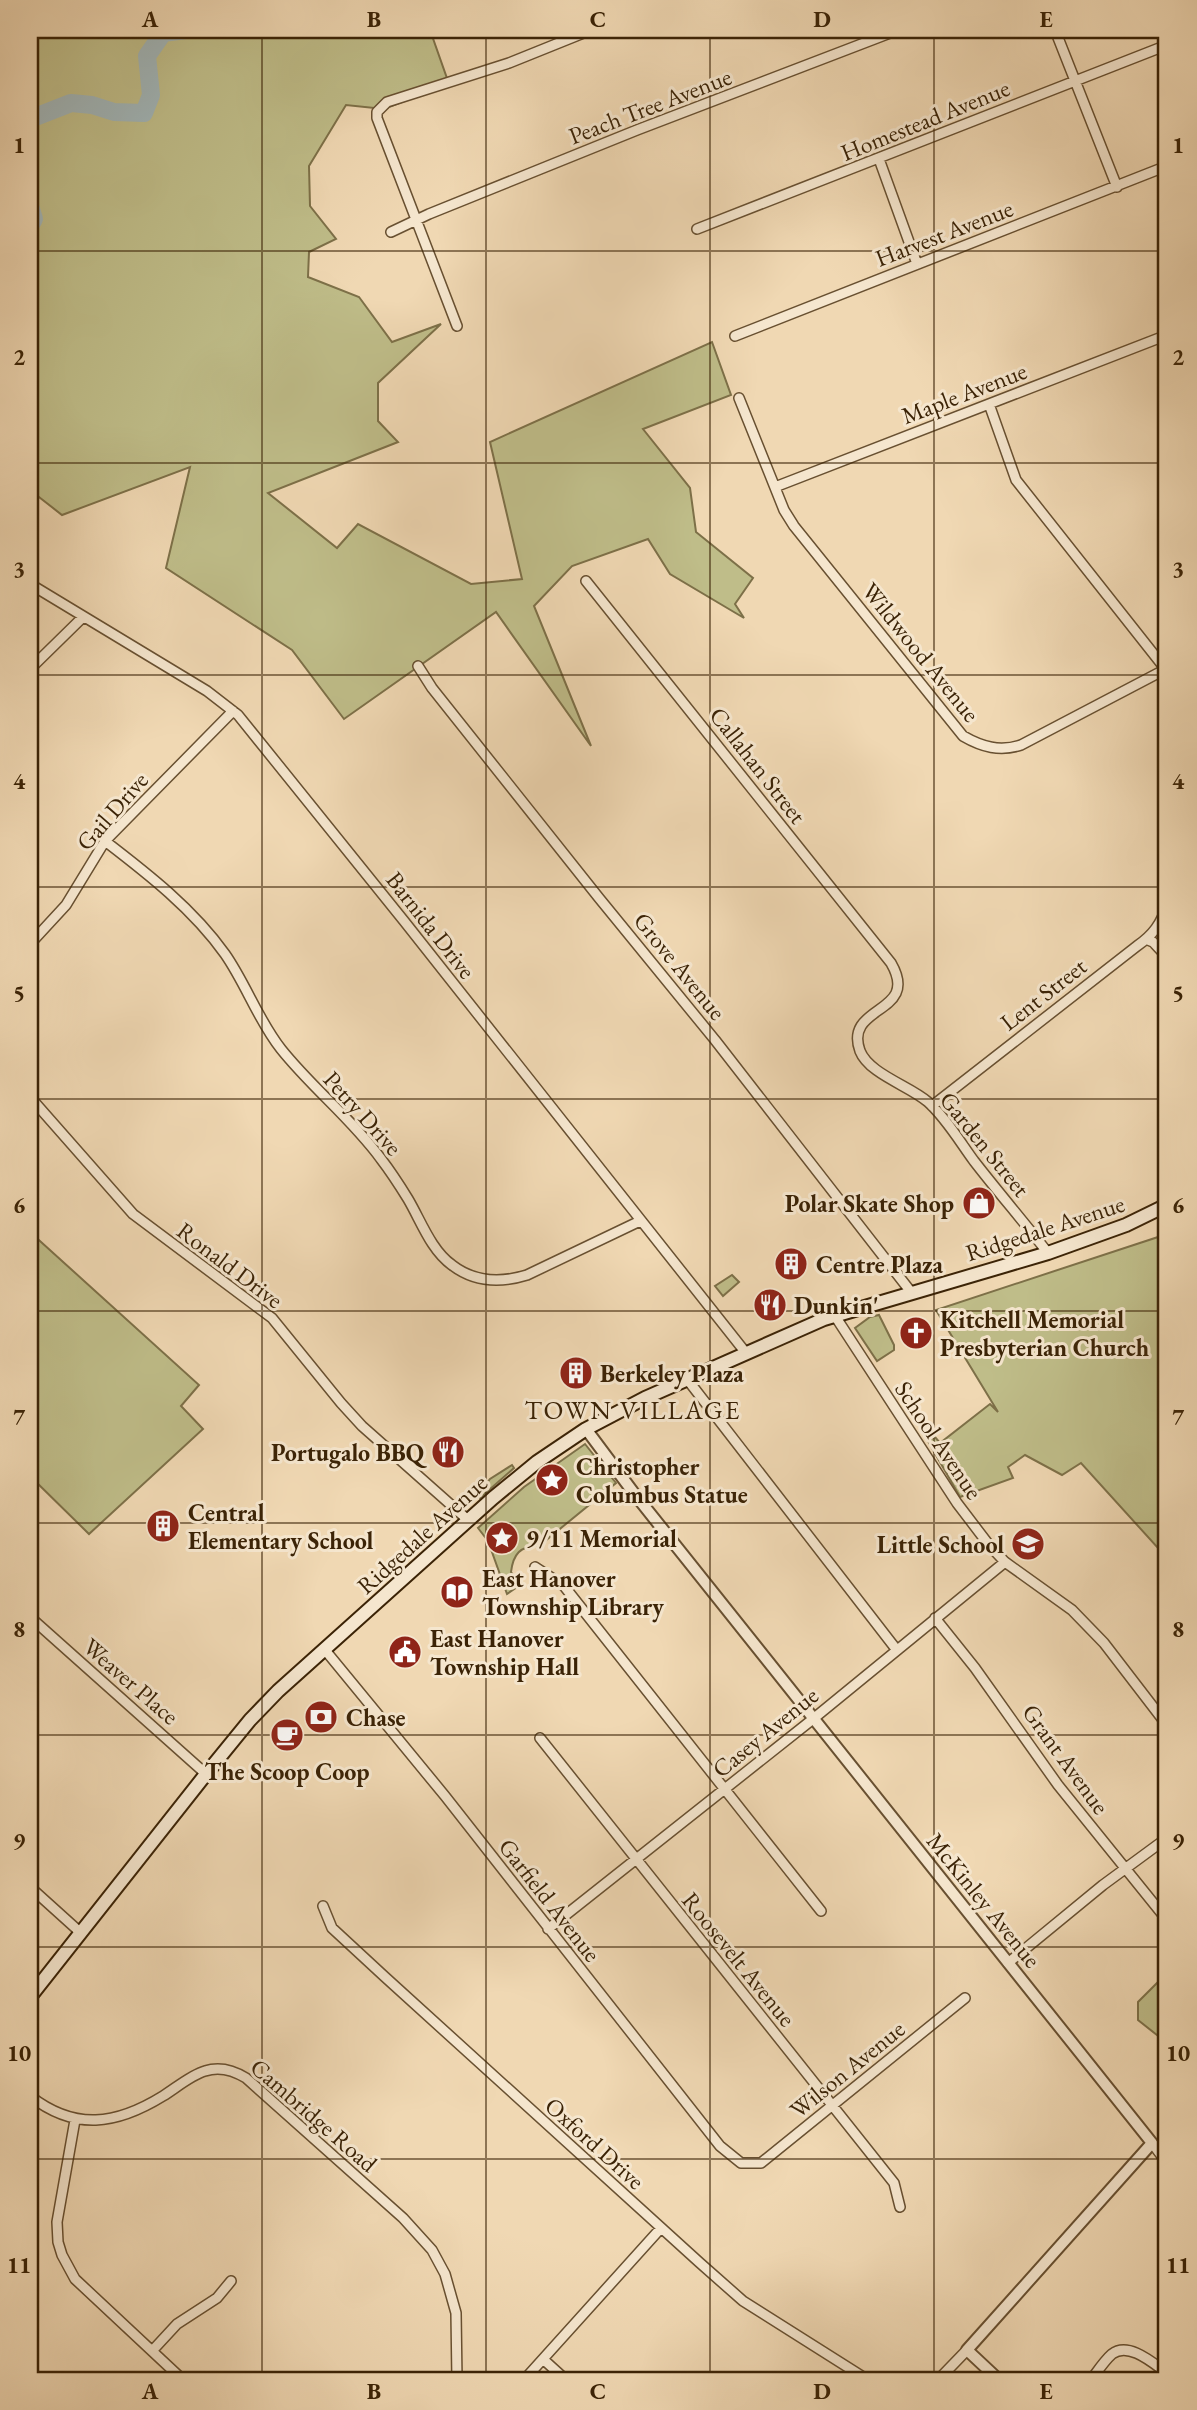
<svg xmlns="http://www.w3.org/2000/svg" width="1197" height="2410" viewBox="0 0 1197 2410" font-family="'EB Garamond',serif">
<style>
.green{fill:#bfbd89;stroke:#7d7048;stroke-width:2}
.lines{fill:none;stroke-linecap:round;stroke-linejoin:round}
.river{stroke:#a1b6b9;stroke-width:18}
.minor-casing{stroke:#685031;stroke-width:12}
.tertiary-casing{stroke:#685031;stroke-width:14}
.secondary-casing{stroke:#3b2306;stroke-width:16}
.minor{stroke:#f5e6ce;stroke-width:9}
.tertiary{stroke:#f5e6ce;stroke-width:10}
.secondary{stroke:#f5e6ce;stroke-width:12}
.grid{fill:none;stroke:#3b2306;stroke-width:2;stroke-opacity:0.55}
.labels{text-anchor:middle;dominant-baseline:central;stroke-width:6;stroke-linejoin:round;paint-order:stroke}
.street-label{font-size:24px;fill:#3b2306;stroke:#f5e6ce}
.poi-label{font-size:24px;font-weight:bold;fill:#3b2306;stroke:#f5e6ce;text-anchor:start}
.neighbourhood-label{font-size:26px;letter-spacing:2px;fill:#3b2306;stroke:#f5e6ce}
.neatline{fill:none;stroke:#3b2306;stroke-width:2.5}
.grid-label{font-size:23px;text-anchor:middle;font-weight:bold;fill:#3b2306}
</style>
<rect width="100%" height="100%" fill="#f0d8b3"/>
<filter id="stains"><feTurbulence type="fractalNoise" baseFrequency=".00286" numOctaves="4"/><feColorMatrix values="0 0 0 0 .2 0 0 0 0 .09 0 0 0 0 .02 0 0 0 .5 -.17"/></filter>
<radialGradient id="worn" r=".72"><stop offset=".6" stop-color="#630" stop-opacity="0"/><stop offset="1" stop-color="#630" stop-opacity=".3"/></radialGradient>
<path class="green" d="M30 30H430L449 84 384 109 346 105 309 166 310 206 336 239 309 252 308 277 359 297 392 342 441 324 378 383V421L398 442 268 493 337 548 358 524 471 584 522 579 490 442 712 342 731 395 643 429 690 488 696 532 753 578 735 604 744 618 670 574 648 539 572 566 534 606 591 746 496 612 344 719 292 650 166 568 190 467 62 515 30 490Z
M1167 1231V1558L1081 1463 1062 1475 1025 1455 1008 1467 1013 1478 960 1497 928 1441 935 1437 940 1443 990 1404 998 1412 936 1310 1158 1237Z
M30 1232 199 1385 181 1406 203 1429 89 1534 30 1476Z
M732 1275 739 1282 723 1296 715 1286Z
M879 1315 894 1345V1350L877 1361 855 1328 870 1317Z
M585 1444 616 1483 539 1546C520 1545 513 1555 511 1572L520 1585 507 1594 488 1541 478 1528 524 1487Z
M512 1465 514 1468 480 1498 478 1495 490 1479Z
M1167 1973V2043L1138 2020V2002Z"/>
<g class="lines">
<path class="river" d="M30 119 71 103 92 105 114 112 144 113 151 95 147 56 163 33 186 30
M30 206 34 219 30 226"/>
<defs>
<path id="minor" d="M1055 30 1117 187
M879 159 917 264
M697 229 1167 45
M391 232 429 214 637 130 898 30
M457 326 377 118V112L387 102 509 63 591 30
M735 336 1167 166
M739 398 784 510 794 526 963 736C982 747 1000 752 1021 745L1166 669
M989 404 1016 480 1167 671
M775 487 1167 335
M586 581 891 963C921 1015 843 1004 860 1051 869 1074 910 1086 928 1102 946 1118 960 1142 974 1161 998 1192 1024 1222 1048 1253
M30 584 207 691 238 715 404 921 746 1353
M418 666 432 688 599 898 715 1040 911 1292
M30 669 83 617
M105 841C148 874 193 909 225 954 246 984 258 1020 281 1049 312 1088 352 1119 381 1159 391 1172 400 1186 408 1199 421 1221 431 1250 452 1265 474 1282 501 1283 527 1275L640 1221
M1148 940 1153 942 1167 957
M30 944 66 905 105 841 233 711
M30 1097 133 1214 272 1318 341 1403 362 1426 468 1520
M932 1106 1137 946C1153 935 1161 924 1167 905
M835 1316 957 1503 989 1545 1005 1562 1072 1610 1104 1643 1167 1725
M687 1379 896 1649
M535 1567 564 1586 821 1911
M30 1617 206 1774
M935 1618 975 1668 1058 1785 1167 1920
M325 1650 445 1796 720 2146 741 2163H761L965 1998
M540 1738 894 2183 900 2207
M30 1887 81 1933
M323 1906 332 1928 385 1977 700 2263 743 2301 868 2380
M548 1929 813 1719 1005 1562
M1008 1963 1103 1885 1167 1838
M30 2096C75 2131 116 2125 163 2096 176 2088 191 2075 205 2071 220 2066 233 2070 246 2078L403 2218 432 2250 445 2274 456 2313 457 2380
M75 2120 57 2222 58 2242 62 2255 75 2279 183 2380
M1152 2143 1167 2163
M152 2351 177 2324 217 2298 231 2281
M544 2360 566 2380
M524 2380 661 2228
M938 2380 967 2350
M1091 2380C1097 2372 1104 2361 1112 2354 1129 2341 1154 2364 1167 2373"/>
<path id="tertiary" d="M586 1429 633 1492 1152 2143 967 2350 999 2380"/>
<path id="secondary" d="M30 1997 206 1774 250 1720 278 1691 493 1498 537 1462 586 1429 645 1398 824 1319 1048 1253 1126 1225 1167 1205"/>
</defs>
<use href="#minor" class="minor-casing"/>
<use href="#tertiary" class="tertiary-casing"/>
<use href="#secondary" class="secondary-casing"/>
<use href="#minor" class="minor"/>
<use href="#tertiary" class="tertiary"/>
<use href="#secondary" class="secondary"/>
</g>
<path class="grid" d="M262 30V2380M486 30V2380M710 30V2380M934 30V2380M30 251H1167M30 463H1167M30 675H1167M30 887H1167M30 1099H1167M30 1311H1167M30 1523H1167M30 1735H1167M30 1947H1167M30 2159H1167"/>
<defs>
<symbol id="shop-disc" viewBox="-11 -11 22 22"><circle r="9.5" fill="#8f2418" stroke="#f5e6ce"/><path d="M-5-2.5h2.3a2.7 3.5 0 0 1 5.4 0H5L5.5 6h-11ZM-1.5-2.5h3a1.5 2.3 0 0 0-3 0Z" fill="#fff"/></symbol>
<symbol id="building-disc" viewBox="-11 -11 22 22"><circle r="9.5" fill="#8f2418" stroke="#f5e6ce"/><path d="M-4-6H4V6H1V3H-1V6H-4ZM-2.5-4.3h1.7v1.8h-1.7ZM.8-4.3h1.7v1.8H.8ZM-2.5-1h1.7V.8h-1.7ZM.8-1h1.7V.8H.8Z" fill="#fff"/></symbol>
<symbol id="restaurant-disc" viewBox="-11 -11 22 22"><circle r="9.5" fill="#8f2418" stroke="#f5e6ce"/><path d="M-5-6h1v4h1v-4h1v4h1v-4h1v5L-1.5 .5V6h-2V.5L-5-1ZM5-6V6H3V1.5H1.5Q1.5-4 5-6Z" fill="#fff"/></symbol>
<symbol id="church-disc" viewBox="-11 -11 22 22"><circle r="9.5" fill="#8f2418" stroke="#f5e6ce"/><path d="M-1.2-6h2.4v3.5h3.3v2.4h-3.3V6h-2.4V-.1h-3.3v-2.4h3.3Z" fill="#fff"/></symbol>
<symbol id="sight-disc" viewBox="-11 -11 22 22"><circle r="9.5" fill="#8f2418" stroke="#f5e6ce"/><path d="M0-6L1.8-2.2L6-1.7L2.9 1.2L3.7 5.4L0 3.3L-3.7 5.4L-2.9 1.2L-6-1.7L-1.8-2.2Z" fill="#fff"/></symbol>
<symbol id="school-disc" viewBox="-11 -11 22 22"><circle r="9.5" fill="#8f2418" stroke="#f5e6ce"/><path d="M0-5L7-2L0 1L-7-2ZM-4 1L0 2.5L4 1V4Q0 6-4 4Z" fill="#fff"/></symbol>
<symbol id="library-disc" viewBox="-11 -11 22 22"><circle r="9.5" fill="#8f2418" stroke="#f5e6ce"/><path d="M-6-4Q-3-5.5-.7-3.5V5Q-3 3-6 4ZM6-4Q3-5.5 .7-3.5V5Q3 3 6 4Z" fill="#fff"/></symbol>
<symbol id="civic-disc" viewBox="-11 -11 22 22"><circle r="9.5" fill="#8f2418" stroke="#f5e6ce"/><path d="M-.6-6.5H3V-4.5H.6V-3L4-1V1h2V6H-6V1h2V-1L-.6-3ZM-1.2 2.5V6h2.4V2.5Z" fill="#fff"/></symbol>
<symbol id="bank-disc" viewBox="-11 -11 22 22"><circle r="9.5" fill="#8f2418" stroke="#f5e6ce"/><path d="M-6-4H6V4H-6ZM0-2.3a2.3 2.3 0 1 0 0 4.6a2.3 2.3 0 1 0 0-4.6Z" fill="#fff"/></symbol>
<symbol id="cafe-disc" viewBox="-11 -11 22 22"><circle r="9.5" fill="#8f2418" stroke="#f5e6ce"/><path d="M-5.5-4.5H6V0H3Q3 3.5 0 3.5H-2.5Q-5.5 3.5-5.5 0ZM3-3.2v2h1.7v-2ZM-6 4.5H4V6H-6Z" fill="#fff"/></symbol>
</defs>
<g fill-rule="evenodd">
<use href="#shop-disc" x="960" y="1184" width="38" height="38"/>
<use href="#building-disc" x="772" y="1245" width="38" height="38"/>
<use href="#restaurant-disc" x="751" y="1286" width="38" height="38"/>
<use href="#church-disc" x="897" y="1314" width="38" height="38"/>
<use href="#building-disc" x="557" y="1354" width="38" height="38"/>
<use href="#restaurant-disc" x="429" y="1433" width="38" height="38"/>
<use href="#sight-disc" x="533" y="1461" width="38" height="38"/>
<use href="#building-disc" x="144" y="1507" width="38" height="38"/>
<use href="#sight-disc" x="483" y="1519" width="38" height="38"/>
<use href="#school-disc" x="1009" y="1525" width="38" height="38"/>
<use href="#library-disc" x="438" y="1573" width="38" height="38"/>
<use href="#civic-disc" x="386" y="1633" width="38" height="38"/>
<use href="#bank-disc" x="302" y="1698" width="38" height="38"/>
<use href="#cafe-disc" x="268" y="1716" width="38" height="38"/>
</g>
<g class="labels">
<g class="street-label">
<text transform="translate(650 106) rotate(-21)">Peach Tree Avenue</text>
<text transform="translate(925 120) rotate(-22)">Homestead Avenue</text>
<text transform="translate(944 233) rotate(-21)">Harvest Avenue</text>
<text transform="translate(964 393) rotate(-21)">Maple Avenue</text>
<text transform="translate(921 652) rotate(51)">Wildwood Avenue</text>
<text transform="translate(758 765) rotate(52)">Callahan Street</text>
<text transform="translate(112 811) rotate(-49)">Gail Drive</text>
<text transform="translate(431 925) rotate(52)">Barnida Drive</text>
<text transform="translate(680 966) rotate(51)">Grove Avenue</text>
<text transform="translate(1043 994) rotate(-38)">Lent Street</text>
<text transform="translate(363 1113) rotate(48)">Petry Drive</text>
<text transform="translate(985 1144) rotate(51)">Garden Street</text>
<text transform="translate(1045 1228) rotate(-18)">Ridgedale Avenue</text>
<text transform="translate(230 1265) rotate(37)">Ronald Drive</text>
<text transform="translate(939 1440) rotate(56)">School Avenue</text>
<text transform="translate(422 1534) rotate(-42)">Ridgedale Avenue</text>
<text transform="translate(131 1681) rotate(41)">Weaver Place</text>
<text transform="translate(765 1732) rotate(-39)">Casey Avenue</text>
<text transform="translate(1066 1759) rotate(54)">Grant Avenue</text>
<text transform="translate(550 1900) rotate(52)">Garfield Avenue</text>
<text transform="translate(984 1900) rotate(51)">McKinley Avenue</text>
<text transform="translate(739 1959) rotate(51)">Roosevelt Avenue</text>
<text transform="translate(847 2069) rotate(-39)">Wilson Avenue</text>
<text transform="translate(314 2115) rotate(41)">Cambridge Road</text>
<text transform="translate(595 2143) rotate(42)">Oxford Drive</text>
</g>
<g class="poi-label">
<text x="954" y="1203" text-anchor="end">Polar Skate Shop</text>
<text x="816" y="1264">Centre Plaza</text>
<text x="794" y="1305">Dunkin'</text>
<text x="940" y="1319">Kitchell Memorial<tspan x="940" dy="28">Presbyterian Church</tspan></text>
<text x="600" y="1373">Berkeley Plaza</text>
<text x="424" y="1452" text-anchor="end">Portugalo BBQ</text>
<text x="576" y="1466">Christopher<tspan x="576" dy="28">Columbus Statue</tspan></text>
<text x="188" y="1512">Central<tspan x="188" dy="28">Elementary School</tspan></text>
<text x="526" y="1538">9/11 Memorial</text>
<text x="1004" y="1544" text-anchor="end">Little School</text>
<text x="482" y="1578">East Hanover<tspan x="482" dy="28">Township Library</tspan></text>
<text x="430" y="1638">East Hanover<tspan x="430" dy="28">Township Hall</tspan></text>
<text x="346" y="1717">Chase</text>
<text x="287" y="1771" text-anchor="middle">The Scoop Coop</text>
</g>
<g class="neighbourhood-label">
<text x="633" y="1410">TOWN VILLAGE</text>
</g>
</g>
<rect width="1197" height="2410" fill="none" stroke="#f0d8b3" stroke-width="77"/>
<rect x="38" y="38" width="1120" height="2334" class="neatline"/>
<g class="grid-label">
<text x="150" y="27">A</text>
<text x="374" y="27">B</text>
<text x="598" y="27">C</text>
<text x="822" y="27">D</text>
<text x="1046" y="27">E</text>
<text x="19" y="153">1</text>
<text x="1178" y="153">1</text>
<text x="19" y="365">2</text>
<text x="1178" y="365">2</text>
<text x="19" y="577">3</text>
<text x="1178" y="577">3</text>
<text x="19" y="789">4</text>
<text x="1178" y="789">4</text>
<text x="19" y="1001">5</text>
<text x="1178" y="1001">5</text>
<text x="19" y="1213">6</text>
<text x="1178" y="1213">6</text>
<text x="19" y="1425">7</text>
<text x="1178" y="1425">7</text>
<text x="19" y="1637">8</text>
<text x="1178" y="1637">8</text>
<text x="19" y="1849">9</text>
<text x="1178" y="1849">9</text>
<text x="19" y="2061">10</text>
<text x="1178" y="2061">10</text>
<text x="19" y="2273">11</text>
<text x="1178" y="2273">11</text>
<text x="150" y="2399">A</text>
<text x="374" y="2399">B</text>
<text x="598" y="2399">C</text>
<text x="822" y="2399">D</text>
<text x="1046" y="2399">E</text>
</g>
<rect width="100%" height="100%" filter="url(#stains)"/>
<rect width="100%" height="100%" fill="url(#worn)"/>
</svg>
